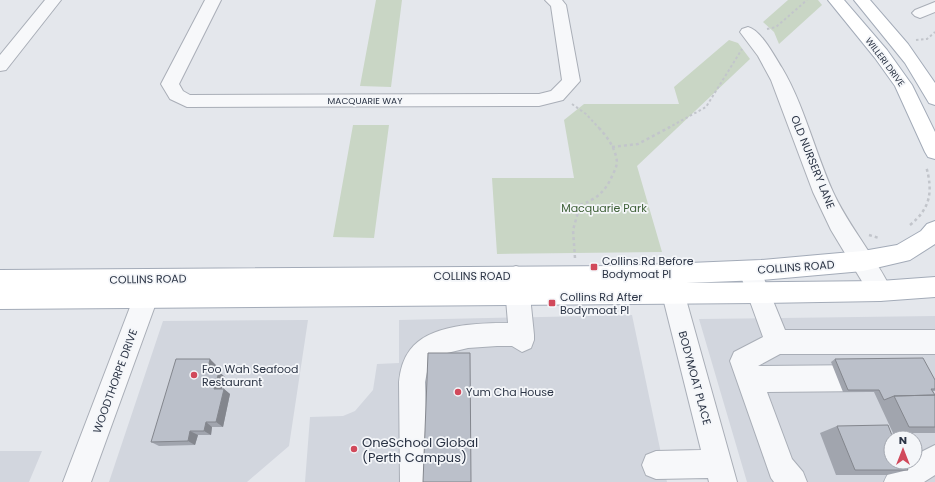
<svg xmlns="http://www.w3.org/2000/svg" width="935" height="482" viewBox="0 0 935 482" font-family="Poppins,sans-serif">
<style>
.built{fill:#d2d6de;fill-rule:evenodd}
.green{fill:#c9d6c5}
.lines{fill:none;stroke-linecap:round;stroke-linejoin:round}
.minor-casing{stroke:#a9aeb7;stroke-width:2}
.major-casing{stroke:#a3abb8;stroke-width:2}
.path-far1{stroke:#c2c5cb;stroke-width:2;stroke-dasharray:2.5 2.5;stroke-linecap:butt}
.path{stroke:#c2c5cb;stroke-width:2.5;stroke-dasharray:3 3;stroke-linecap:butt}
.minor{fill:#f7f8fa;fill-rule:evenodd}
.major{fill:#fff;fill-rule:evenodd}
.wall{fill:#a1a5ae}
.shaded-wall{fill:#83868d}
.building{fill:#bbc0ca;stroke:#83868d}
.poi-dot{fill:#d1495b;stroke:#f4f6f9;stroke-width:1.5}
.labels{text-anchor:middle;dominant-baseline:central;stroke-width:3.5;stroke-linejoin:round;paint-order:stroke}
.far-street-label{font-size:9px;fill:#2b3445;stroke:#f4f6f9}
.street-label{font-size:11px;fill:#2b3445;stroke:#f4f6f9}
.park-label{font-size:11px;fill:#3f6138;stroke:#f4f6f9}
.poi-label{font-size:11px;fill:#2b3445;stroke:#f4f6f9;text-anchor:start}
.near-poi-label{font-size:13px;fill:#2b3445;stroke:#f4f6f9;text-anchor:start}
</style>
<rect width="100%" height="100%" fill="#e4e7ec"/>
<path class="built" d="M632 315 667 482H305L310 417 343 416 355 411 373 390 377 364 399 363V320Z
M935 316V482H747L699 319ZM891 438H915V462H891Z
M308 320 289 446 247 482H109L163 321Z
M0 451H42L29 482H0Z"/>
<path class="green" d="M376 0H402L391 87 360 86Z
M788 0H818L822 5 779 44 774 32 763 22Z
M729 40 738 43 750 59 637 166 662 252 497 254 492 178H574L564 120 584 104H679L674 87Z
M353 125H389L374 238 333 237Z"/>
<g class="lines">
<defs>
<path id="minor" d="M45 0H61L6 70 0 71V55Z
M205 0H221L179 84 183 91 190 95 539 94 551 91 562 80 551 6 545 0H562L566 5 580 81 563 100 539 106 187 107 170 99 161 84Z
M935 2V12L920 18 915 16 912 13 915 10Z
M748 27C761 30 775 57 782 68 804 105 815 152 833 192 849 227 875 256 892 291L888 298 880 301 872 298 831 230 813 192 771 80 758 56 740 32 742 29Z
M750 261 758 264 785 330H935V354H780L758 366 868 365 877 369 881 378 877 387 868 391 767 392 792 459 803 472 807 482H774L771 478 730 361 734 352 763 337 739 271 742 264Z
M668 264 676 267 679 274 737 482H709L708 478 656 479 646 475 642 465 646 455 656 451 701 450 657 274 660 267Z
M516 266 524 269 528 276 534 335V340L531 348 522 352 512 346H497L468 348 447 353 439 357 428 367 425 382 428 482H400L399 382C400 371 403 359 410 350 429 324 479 323 508 323L504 276 508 269Z
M152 271 160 274 164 281 91 482H63L140 281 144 274Z
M935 445V475L924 482H884C890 467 899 462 915 462V455Z"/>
<path id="major" d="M828 0H844L887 50 912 85 935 132V159L928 157 925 152 895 86 875 58Z
M854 0H870L908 44 935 83V105L929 103 905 63Z
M935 221V244L910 260 863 271 761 280 686 283 880 281 935 277V297L880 301 758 303 0 309V270L618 266 761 260 863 251 897 245 921 231 927 224Z"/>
</defs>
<use href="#minor" class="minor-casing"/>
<use href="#major" class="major-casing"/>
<path class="path-far1" d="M767 29 776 27 807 0
M916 40 927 39 935 32
M572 104 586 114 599 128
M668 128 706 107 742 49"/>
<path class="path" d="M612 147 638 144 670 127
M910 225C931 208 933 191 926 166
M869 235 879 238
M575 258 573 230 580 205C597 199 606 191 613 174 616 168 618 163 616 156 613 145 606 135 598 127"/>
<use href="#minor" class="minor"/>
<use href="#major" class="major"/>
</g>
<path class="wall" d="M835 359 935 380V391H933L935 395V433H893L874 392H843L831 362Z
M216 365 214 372H219L225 377 222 389H224L230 394 223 427H212L211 435H198L195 445 159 446 151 442Z
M837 426 908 470 887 475H836L820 433Z"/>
<path class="shaded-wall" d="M210 359 216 365 213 377 207 372Z
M219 372 225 377 220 394 214 389Z
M224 389 230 394 223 427 216 422Z
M206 422 212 427 211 435 204 431Z
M190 431 198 435 195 445 188 441Z"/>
<path class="building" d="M428 353H470L471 482H423Z
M923 358 935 380V389H931L935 395 894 396 884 400 879 390H848L835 359Z
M176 359H210L207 372H219L214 389H224L216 422H206L204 431H190L188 441 151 442Z
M935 395V427H909L894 396Z
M888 425 893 438H891V462H904L908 470H855L837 426Z"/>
<g class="poi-dot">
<rect x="590" y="263" width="8" height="8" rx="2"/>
<rect x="548" y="299" width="8" height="8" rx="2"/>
<circle cx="194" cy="375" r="4"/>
<circle cx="458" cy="392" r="4"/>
<circle cx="354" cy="449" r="4"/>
</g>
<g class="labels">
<g class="far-street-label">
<text transform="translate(885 62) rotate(53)">WILLERI DRIVE</text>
<text x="365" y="101">MACQUARIE WAY</text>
</g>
<g class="street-label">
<text transform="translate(813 162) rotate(68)">OLD NURSERY LANE</text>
<text transform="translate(796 267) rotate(-4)">COLLINS ROAD</text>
<text x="472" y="276">COLLINS ROAD</text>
<text transform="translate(148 279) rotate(-1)">COLLINS ROAD</text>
<text transform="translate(695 378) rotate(75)">BODYMOAT PLACE</text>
<text transform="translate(115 381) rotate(-70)">WOODTHORPE DRIVE</text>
</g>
<g class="park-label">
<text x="604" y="208">Macquarie Park</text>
</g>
<g class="poi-label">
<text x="602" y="261">Collins Rd Before<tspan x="602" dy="13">Bodymoat Pl</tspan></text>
<text x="560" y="297">Collins Rd After<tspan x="560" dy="13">Bodymoat Pl</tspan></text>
<text x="202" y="369">Foo Wah Seafood<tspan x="202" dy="13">Restaurant</tspan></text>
<text x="466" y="392">Yum Cha House</text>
</g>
<g class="near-poi-label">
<text x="362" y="442">OneSchool Global<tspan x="362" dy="15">(Perth Campus)</tspan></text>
</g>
</g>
<g transform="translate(903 450)"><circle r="19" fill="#f4f6f9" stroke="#a4a8b1"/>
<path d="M0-3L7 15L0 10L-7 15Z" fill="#d1495b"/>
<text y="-6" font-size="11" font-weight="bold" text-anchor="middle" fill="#2b3445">N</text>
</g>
</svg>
